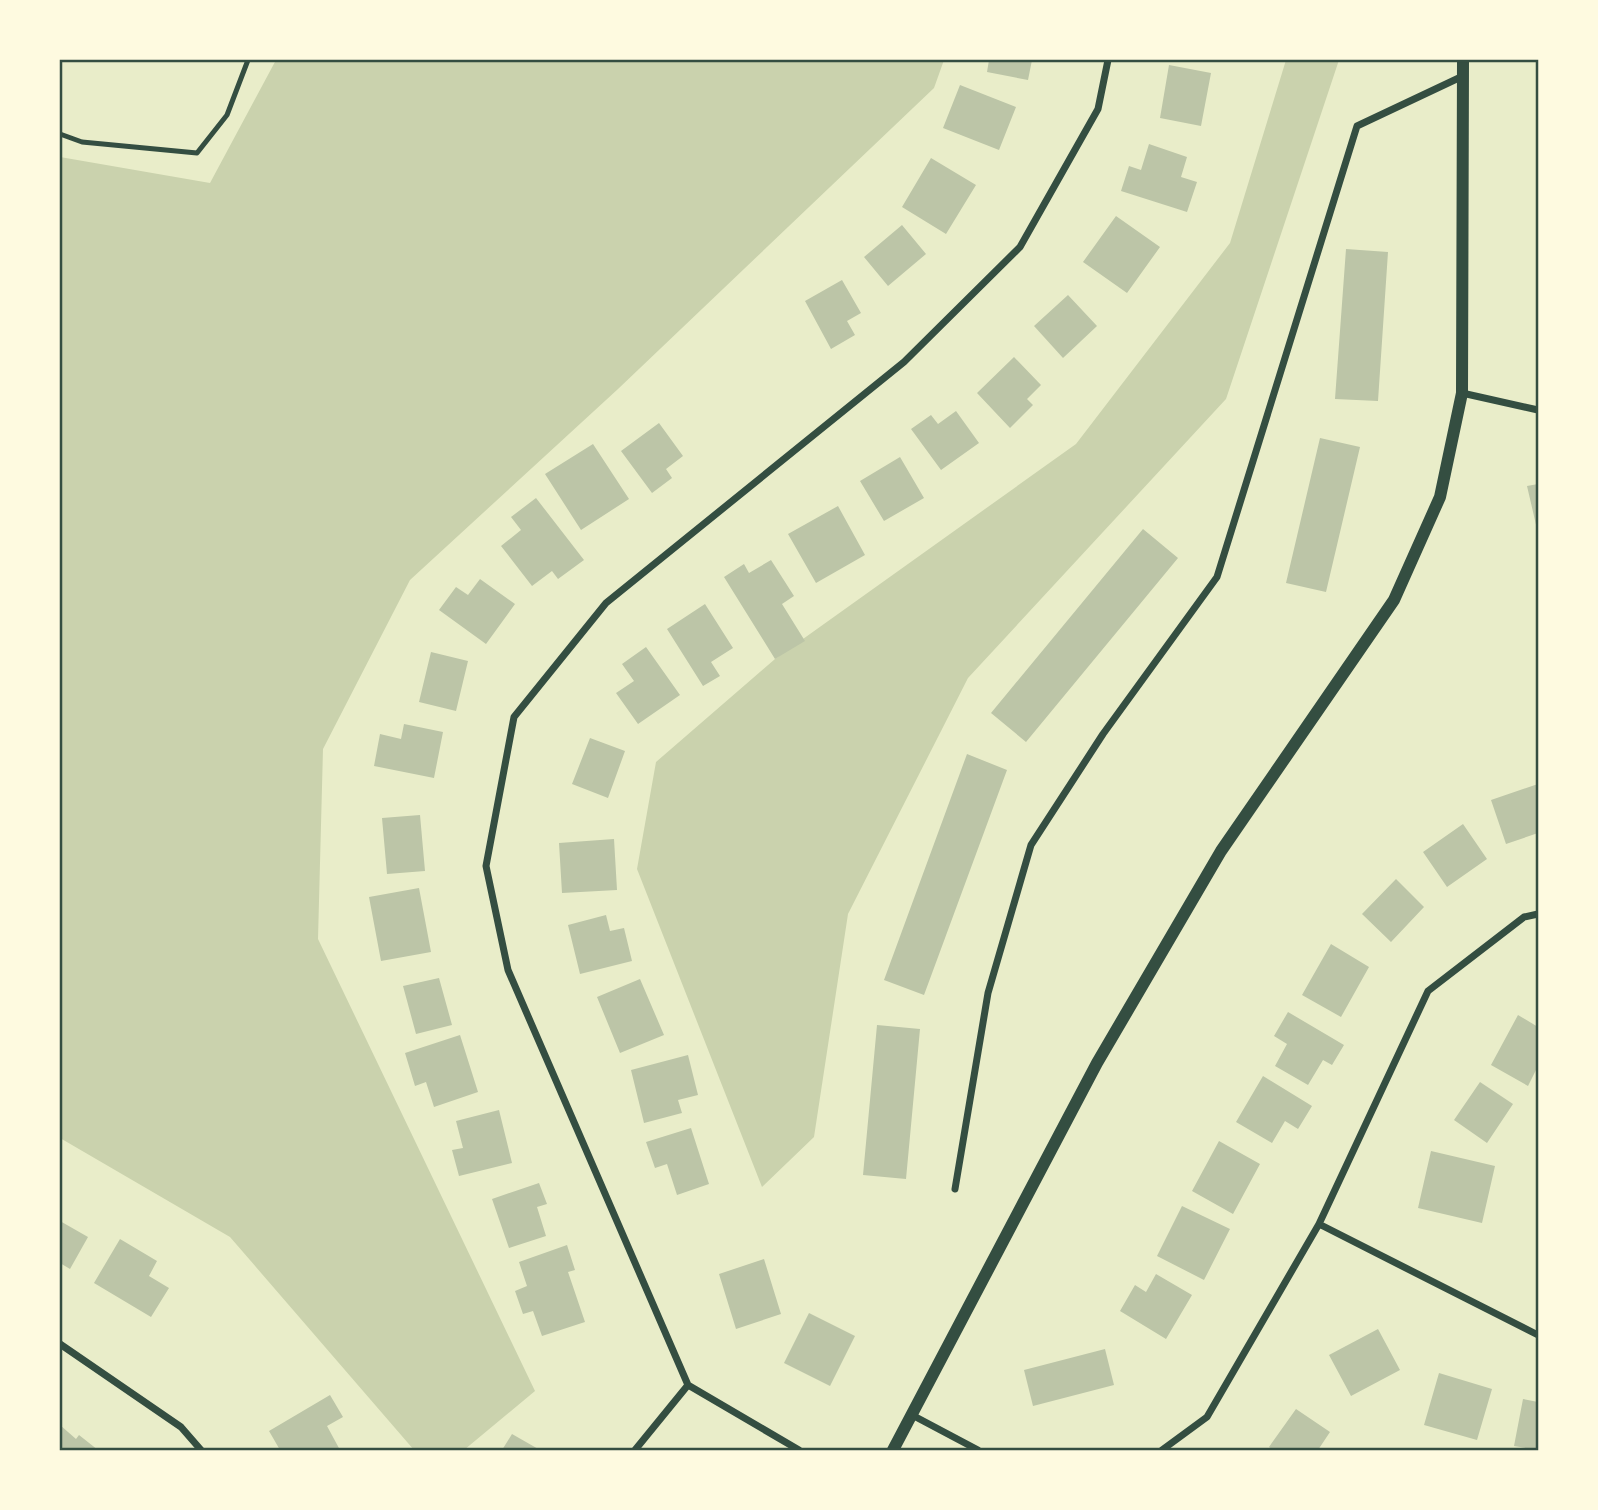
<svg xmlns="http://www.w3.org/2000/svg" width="1598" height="1510" viewBox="0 0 1598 1510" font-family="'Noto Sans',sans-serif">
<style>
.green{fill:#cad2ad}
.building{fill:#bcc5a7}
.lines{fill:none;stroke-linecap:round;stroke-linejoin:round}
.service{stroke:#344e41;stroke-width:5}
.minor{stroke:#344e41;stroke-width:7}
.tertiary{stroke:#344e41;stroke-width:12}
.neatline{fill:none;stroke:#344e41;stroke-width:2.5}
</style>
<rect width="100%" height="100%" fill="#e9edc9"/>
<path class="green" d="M276 60H944L934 88 618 389 410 580 323 749 318 939 535 1391 464 1450H414L230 1237 60 1138V157L210 183Z
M1286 60H1339L1226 399 968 678 848 914 814 1137 762 1187 637 869 656 762 775 659 1076 444 1230 243Z"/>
<path class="building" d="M989 60H1032L1028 80 987 72Z
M1169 65 1211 73 1201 126 1160 118Z
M960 85 1016 107 999 150 943 128Z
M1149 144 1187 157 1181 177 1197 182 1187 212 1121 191 1129 166 1141 170Z
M931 158 976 185 946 234 902 207Z
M1116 216 1160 247 1127 293 1083 262Z
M902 225 926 254 888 286 864 257Z
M1346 249 1388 252 1378 401 1335 399Z
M842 280 861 313 847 321 855 335 831 349 805 301Z
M1068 295 1097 326 1063 358 1034 326Z
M1014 357 1041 385 1027 399 1033 405 1010 428 977 393Z
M956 411 979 443 941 470 911 429 931 415 938 424Z
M659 423 683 456 666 469 672 478 652 493 621 451Z
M1320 438 1360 447 1326 592 1286 583Z
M593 444 629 499 581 530 545 474Z
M900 457 924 498 884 521 860 481Z
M1538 484V529H1537L1527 486Z
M536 498 584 560 558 579 552 571 532 586 501 546 521 530 511 517Z
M838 506 865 555 816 583 788 534Z
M1143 529 1178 558 1026 742 991 713Z
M771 560 794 596 782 604 805 641 775 659 724 577 744 564 749 573Z
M480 579 515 604 486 644 439 610 456 587 468 595Z
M705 604 733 648 711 662 720 676 703 686 667 629Z
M646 647 680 695 638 724 616 693 634 681 622 664Z
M431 652 468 661 456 711 419 702Z
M404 724 443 732 434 778 374 766 380 734 401 739Z
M590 738 625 751 608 798 572 784Z
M967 754 1007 770 924 995 884 980Z
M1538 784V833L1506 844 1491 800Z
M420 815 425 871 387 874 382 818Z
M1463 824 1487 859 1447 887 1423 852Z
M614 839 617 890 562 893 559 843Z
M1396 879 1424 907 1391 942 1362 914Z
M419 888 431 952 381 961 369 897Z
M606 915 610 931 624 928 632 961 580 974 568 925Z
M1331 944 1369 967 1341 1017 1302 995Z
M439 978 452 1025 416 1034 403 986Z
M640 979 664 1035 620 1053 597 997Z
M1288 1012 1344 1045 1332 1065 1323 1060 1308 1085 1275 1066 1287 1044 1274 1036Z
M1518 1015 1538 1027V1066L1528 1086 1491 1065Z
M877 1025 920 1029 906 1179 863 1175Z
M460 1035 478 1092 434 1107 426 1082 415 1086 405 1053Z
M688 1055 698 1095 678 1100 682 1113 644 1123 631 1070Z
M1263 1076 1312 1106 1298 1129 1285 1121 1272 1143 1236 1122Z
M1480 1082 1513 1104 1487 1143 1454 1120Z
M499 1110 512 1163 459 1176 452 1150 463 1148 456 1121Z
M691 1128 709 1184 677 1195 667 1164 655 1168 646 1142Z
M1219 1141 1260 1164 1233 1214 1192 1191Z
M1431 1151 1495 1166 1482 1223 1418 1208Z
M539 1183 547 1204 537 1207 546 1236 509 1248 492 1199Z
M1182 1206 1230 1229 1204 1280 1157 1256Z
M60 1221 88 1237 70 1269 60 1263Z
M120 1239 157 1261 149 1276 169 1288 151 1317 94 1283Z
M567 1245 575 1270 568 1272 585 1322 542 1336 533 1311 523 1314 515 1291 527 1286 519 1262Z
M764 1259 781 1314 736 1329 719 1274Z
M1156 1274 1192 1295 1166 1339 1120 1311 1135 1285 1146 1292Z
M809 1313 855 1336 830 1386 784 1363Z
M1378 1329 1400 1370 1351 1396 1329 1355Z
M1105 1349 1114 1385 1033 1406 1024 1370Z
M1439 1373 1492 1389 1477 1440 1424 1425Z
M330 1395 343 1417 327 1426 340 1450H280L269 1431Z
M1523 1399 1538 1402V1450L1514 1446Z
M1296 1409 1330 1432 1318 1450H1273L1269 1447Z
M60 1425 76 1439 79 1435 98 1450H60Z
M512 1434 540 1450H502Z"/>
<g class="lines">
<path class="service" d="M60 134 82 142 197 153 227 115 248 60"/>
<path class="minor" d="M1462 393 1538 410
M955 1189 988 993 1031 845 1103 734 1217 577 1357 126 1463 76
M1319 1224 1538 1335
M60 1344 181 1427 201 1450
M912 1415 978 1450
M635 1450 688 1385
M799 1450 688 1385 508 970 486 866 514 717 606 603 904 362 1020 247 1098 109 1108 60
M1162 1450 1207 1417 1319 1224 1428 991 1524 917 1538 914"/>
<path class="tertiary" d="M893 1450 1097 1063 1221 851 1394 600 1440 497 1462 393 1463 60"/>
</g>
<rect width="1598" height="1510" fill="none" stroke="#fefae0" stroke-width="122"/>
<rect x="61" y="61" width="1476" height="1388" class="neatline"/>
</svg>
